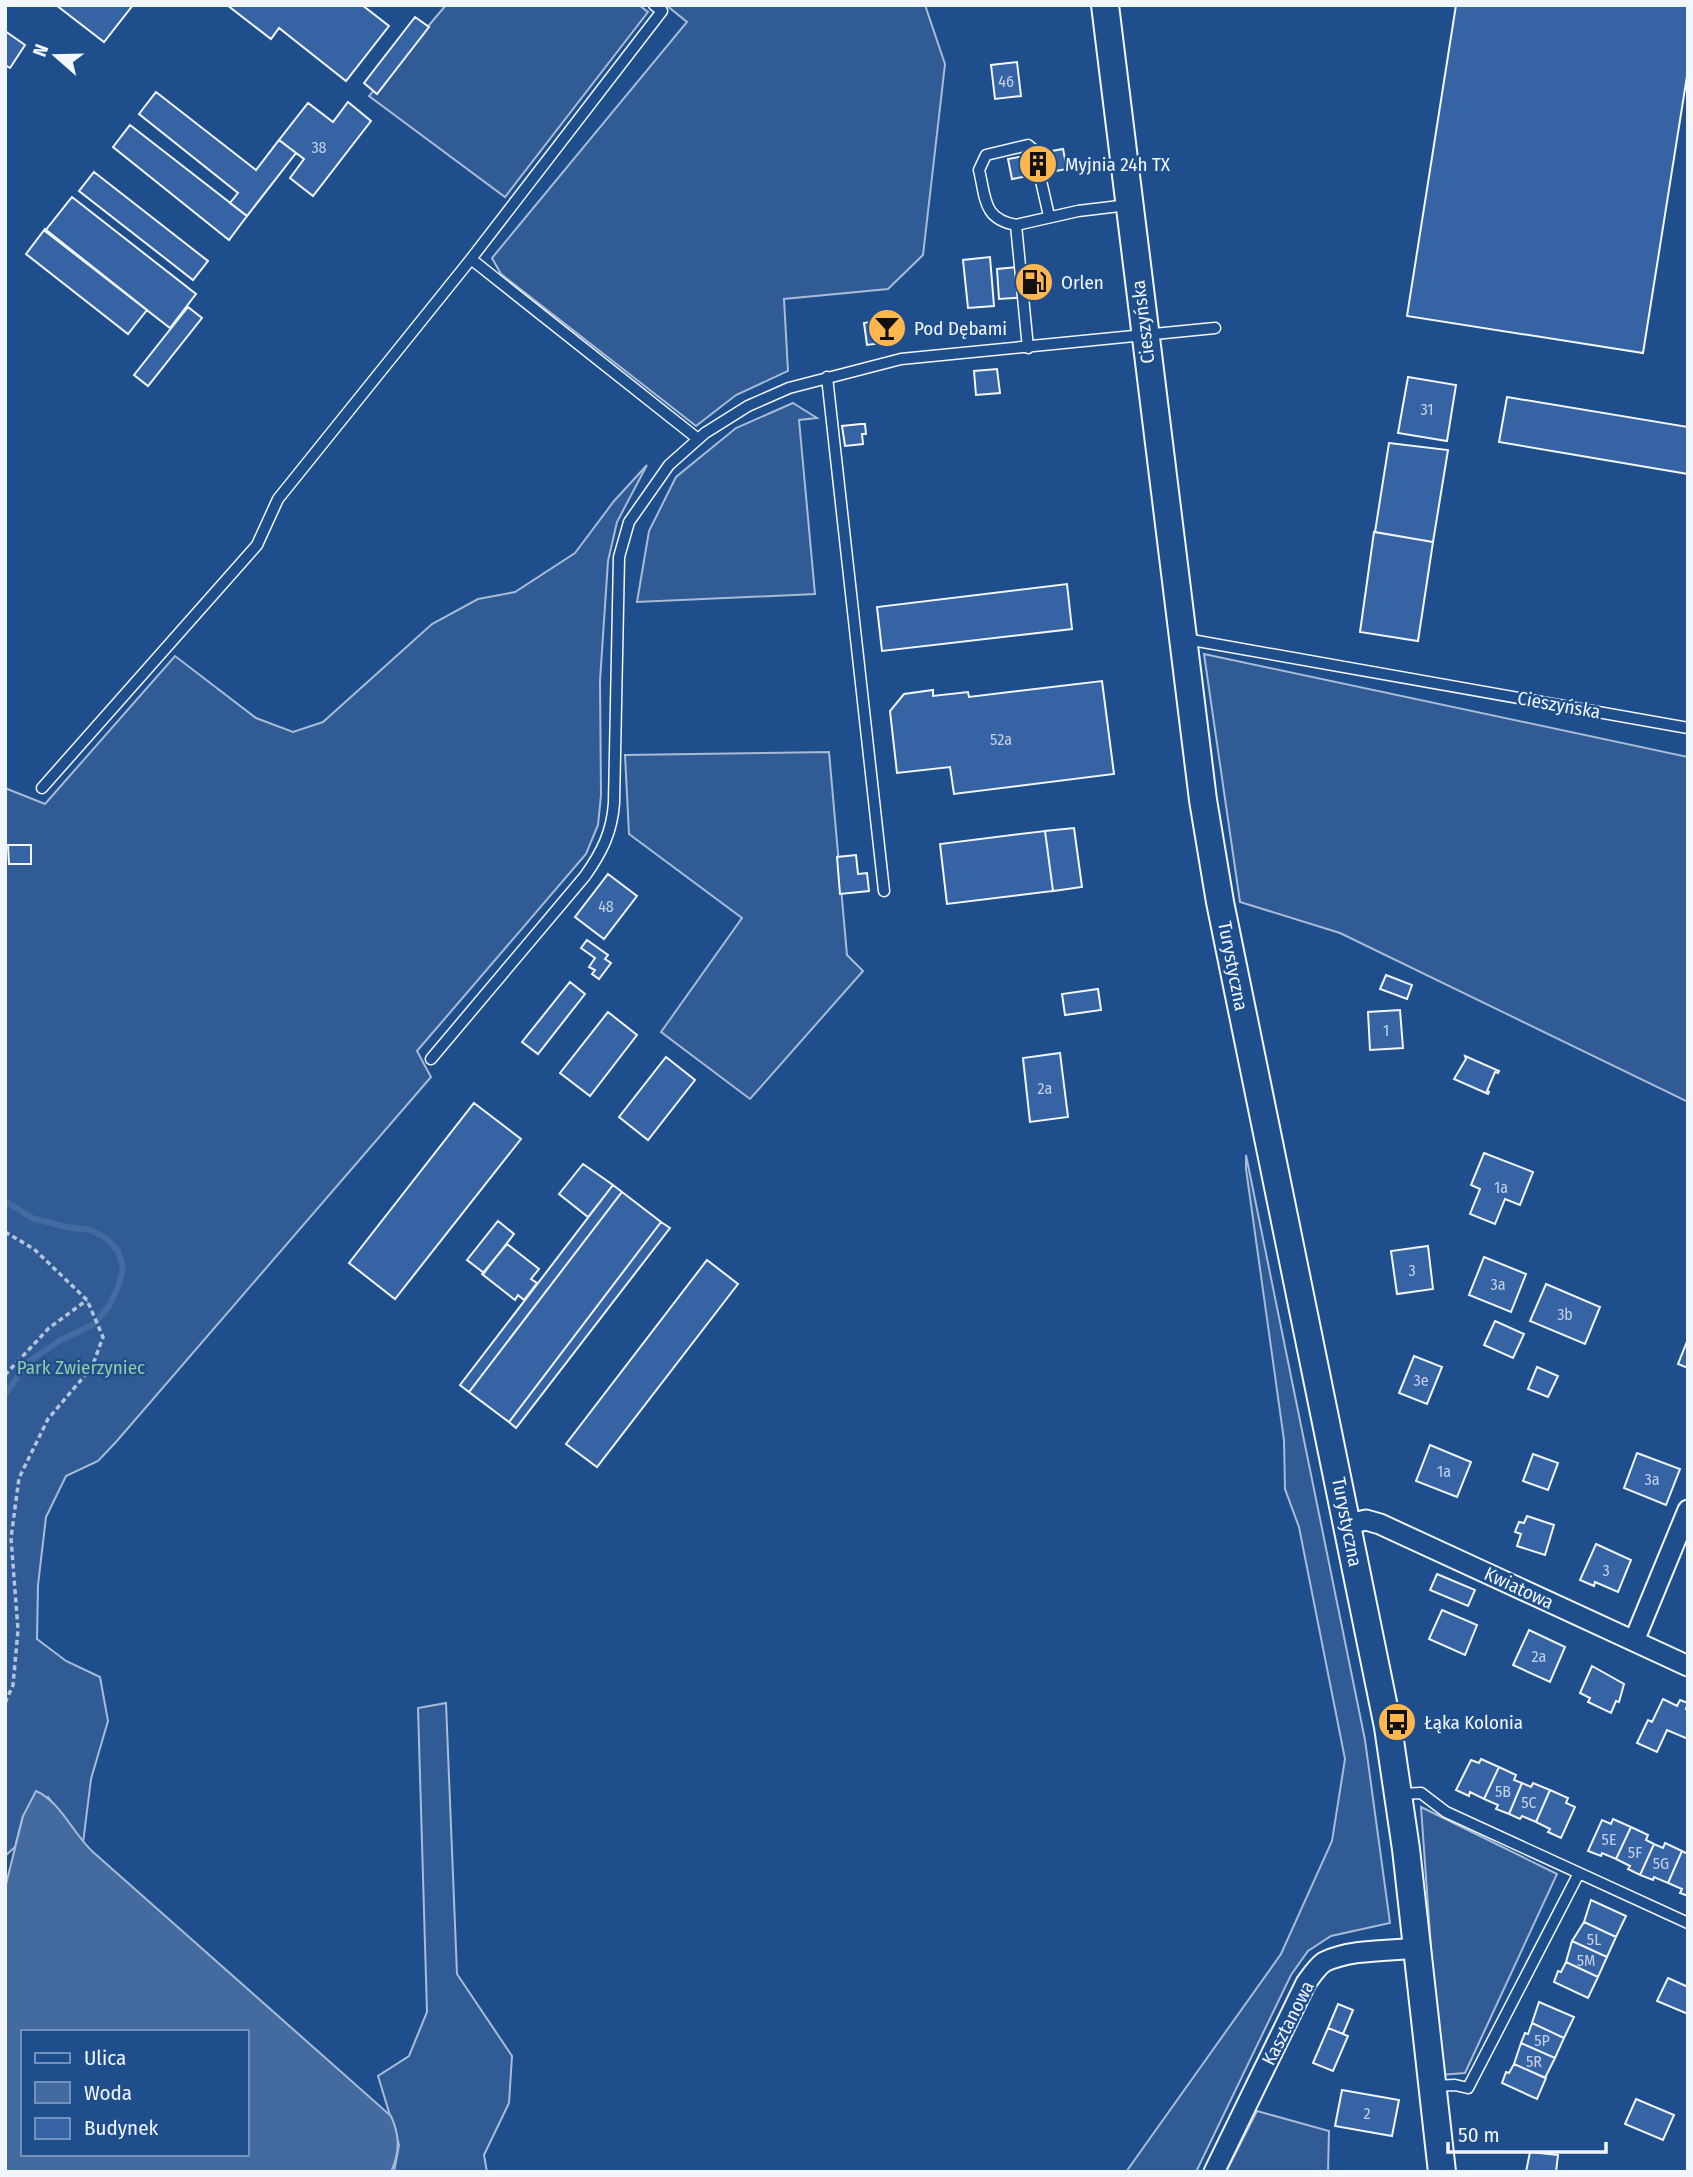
<svg xmlns="http://www.w3.org/2000/svg" width="1693" height="2177" viewBox="0 0 1693 2177" font-family="'Fira Sans Condensed',sans-serif">
<style>
.built{fill:#305b95;stroke:#a8bbd7;stroke-width:2}
.water{fill:#446ba0;stroke:#a8bbd7;stroke-width:2;fill-rule:evenodd}
.lines{fill:none;stroke-linecap:round;stroke-linejoin:round}
.stream{stroke:#446ba0;stroke-width:6}
.building{fill:#3563a3;stroke:#f2f6ff;stroke-width:2}
.service-casing{stroke:#f2f6ff;stroke-width:13}
.minor-casing{stroke:#f2f6ff;stroke-width:23}
.secondary-casing{stroke:#f2f6ff;stroke-width:30}
.path{stroke:#b3c4dc;stroke-width:3.5;stroke-dasharray:5 3.5;stroke-linecap:butt}
.service{stroke:#1f4e8c;stroke-width:10}
.minor{stroke:#1f4e8c;stroke-width:19}
.secondary{stroke:#1f4e8c;stroke-width:26}
.labels{text-anchor:middle;dominant-baseline:central;stroke-width:5;stroke-linejoin:round;paint-order:stroke}
.number-label{font-size:16px;fill:#c3d1e8}
.poi-label{font-size:19px;fill:#f2f6ff;stroke:#1f4e8c;text-anchor:start}
.street-label{font-size:19px;fill:#f2f6ff;stroke:#1f4e8c}
.park-label{font-size:19px;fill:#97c8a6;stroke:#1f4e8c}
</style>
<rect width="100%" height="100%" fill="#1f4e8c"/>
<path class="built" d="M446 5H639L648 12 505 197 369 96Z
M666 5H925L945 64 923 255 888 289 784 299 788 371 736 395 696 426 501 274 492 258 687 22Z
M793 403 817 418 799 420 815 594 637 602 649 531 676 477 736 428Z
M647 465 617 522 608 561 600 681 601 795 598 825 586 854 417 1051 431 1077 116 1442 98 1461 66 1476 46 1517 38 1585 37 1639 66 1661 100 1677 108 1721 91 1779 83 1843 48 1797 23 1816 15 1847 5 1856V788L45 804 175 656 256 718 293 732 323 722 432 624 478 599 515 592 575 553 614 501Z
M1204 654 1688 757V1102L1340 933 1240 902Z
M829 752 847 955 863 971 750 1099 661 1032 742 918 629 834 625 755Z
M1246 1155 1365 1740 1390 1923 1331 1936 1308 1951 1291 1975 1196 2172H1126L1281 1954 1332 1841 1345 1759 1299 1527 1285 1489 1284 1440 1246 1169Z
M446 1703 457 1974 512 2056 509 2103 484 2155 487 2172H394L399 2145 378 2076 409 2056 427 2012 418 1708Z
M1421 1807 1557 1874 1465 2073 1440 2075Z
M1257 2111 1329 2131 1328 2172H1226Z"/>
<path class="water" d="M36 1791C61 1802 73 1834 93 1852L391 2116C400 2136 400 2152 391 2172H5V1888L23 1816ZM23 2032H247V2154H23Z"/>
<g class="lines">
<path class="stream" d="M5 1201 32 1218 66 1227 91 1230 107 1239 118 1251 123 1267 119 1285 109 1306 94 1324 59 1341 27 1363 5 1395"/>
</g>
<path class="building" d="M56 5H133L104 42Z
M227 5H362L389 26 346 81 279 28 271 39Z
M1456 5H1688V70L1643 353 1407 316Z
M415 17 429 27 377 94 364 83Z
M5 31 25 45 10 68 5 65Z
M1017 62 1021 96 995 99 991 65Z
M156 92 256 170 279 140 296 153 247 216 230 203 238 193 139 114Z
M348 102 371 121 313 196 290 178 304 159 279 140 308 103 333 122Z
M130 125 247 216 229 240 113 147Z
M1063 149 1067 169 1012 179 1008 159Z
M94 172 208 261 193 280 79 191Z
M72 197 196 294 170 328 45 231Z
M45 229 147 310 128 334 26 254Z
M990 257 994 306 968 308 963 260Z
M1039 265 1043 296 999 299 997 269Z
M188 307 202 318 148 386 134 375Z
M893 318 897 341 867 345 864 323Z
M997 369 1000 393 976 395 974 371Z
M1408 377 1456 385 1447 441 1398 433Z
M1507 397 1688 427V474L1499 442Z
M861 424H865L866 434H862L863 444 845 446 842 426Z
M1389 443 1448 450 1433 542 1375 532Z
M1374 532 1433 542 1418 641 1360 632Z
M1067 584 1072 629 882 651 877 607Z
M1102 681 1114 774 954 794 950 767 897 773 890 711 904 694 933 690V696L968 692 969 697Z
M1074 828 1082 887 1053 891 1045 831Z
M1045 831 1053 891 947 904 940 844Z
M8 845H31V864H9Z
M856 855 858 874 867 873 869 891 840 894 837 857Z
M608 874 637 896 604 939 575 917Z
M587 940 608 955 605 959 611 963 599 979 592 974 595 970 589 967 595 958 581 948Z
M1386 975 1412 985 1407 999 1380 989Z
M570 982 585 994 538 1054 522 1042Z
M1098 989 1101 1010 1065 1015 1062 994Z
M1400 1010 1403 1048 1370 1050 1368 1012Z
M608 1012 637 1035 590 1096 560 1073Z
M1060 1053 1068 1117 1030 1122 1023 1058Z
M1465 1056 1499 1071 1498 1073 1495 1072 1487 1091 1489 1092 1488 1094 1454 1079 1466 1059Z
M666 1057 695 1080 648 1140 619 1117Z
M474 1103 521 1139 395 1299 349 1263Z
M1484 1153 1533 1172 1520 1205 1505 1199 1495 1224 1470 1214 1480 1189 1471 1185Z
M583 1164 613 1185 588 1217 559 1194Z
M613 1185 622 1192 469 1392 460 1385Z
M622 1192 661 1222 509 1422 469 1392Z
M498 1221 514 1234 484 1273 467 1260Z
M661 1222 670 1228 516 1428 509 1422Z
M507 1244 539 1269 531 1279 537 1283 524 1300 518 1295 515 1300 482 1274Z
M1428 1246 1433 1289 1397 1294 1391 1251Z
M1484 1257 1526 1274 1511 1312 1469 1295Z
M707 1260 738 1284 597 1467 566 1444Z
M1546 1284 1600 1307 1585 1344 1530 1321Z
M1495 1321 1524 1334 1513 1358 1484 1345Z
M1688 1339V1368L1678 1364Z
M1414 1356 1442 1367 1427 1404 1399 1393Z
M1537 1367 1558 1376 1548 1397 1528 1389Z
M1430 1445 1471 1462 1457 1497 1416 1481Z
M1637 1453 1680 1469 1666 1505 1624 1488Z
M1533 1454 1558 1463 1548 1490 1523 1481Z
M1527 1516 1554 1525 1545 1555 1517 1546 1521 1534 1515 1532 1519 1522 1524 1523Z
M1596 1544 1631 1560 1618 1592 1595 1582 1594 1586 1580 1580Z
M1437 1574 1475 1590 1468 1606 1430 1590Z
M1442 1610 1477 1625 1465 1655 1429 1639Z
M1529 1630 1565 1647 1550 1682 1513 1665Z
M1592 1666 1624 1684 1619 1702 1616 1701 1611 1713 1588 1702 1590 1698 1580 1693Z
M1663 1699 1677 1706 1680 1700 1688 1703 1686 1709 1688 1710V1739L1667 1730 1657 1752 1637 1743 1648 1720 1652 1722Z
M1481 1759 1499 1767 1484 1799 1470 1792 1469 1796 1456 1790 1471 1760 1479 1763Z
M1499 1767 1516 1775 1514 1780 1522 1783 1509 1814 1496 1809 1498 1805 1484 1799Z
M1522 1783 1531 1787 1533 1783 1550 1790 1536 1822 1522 1816 1520 1819 1509 1814Z
M1550 1790 1568 1798 1566 1803 1575 1807 1561 1838 1548 1832 1550 1829 1536 1822Z
M1613 1819 1631 1827 1616 1859 1602 1853 1601 1856 1588 1851 1602 1820 1611 1824Z
M1631 1827 1648 1835 1646 1840 1654 1844 1640 1875 1628 1869 1630 1866 1616 1859Z
M1665 1843 1682 1851 1668 1883 1654 1877 1653 1880 1640 1875 1654 1844 1663 1848Z
M1682 1851 1688 1854V1896L1680 1893 1682 1889 1668 1883Z
M1591 1900 1626 1916 1616 1937 1584 1922Z
M1584 1922 1616 1937 1607 1957 1572 1941Z
M1572 1941 1607 1957 1598 1977 1566 1962Z
M1566 1962 1598 1977 1588 1998 1554 1982 1558 1971 1561 1972Z
M1668 1978 1688 1987V2014L1657 2001Z
M1539 2002 1574 2017 1564 2038 1532 2023Z
M1338 2004 1353 2010 1343 2034 1328 2028Z
M1532 2023 1564 2038 1555 2058 1521 2043 1525 2033 1528 2034Z
M1328 2028 1348 2036 1333 2071 1313 2063Z
M1521 2043 1555 2058 1545 2078 1514 2064Z
M1514 2064 1546 2078 1537 2099 1502 2083 1506 2072 1509 2073Z
M1342 2090 1399 2100 1392 2136 1335 2126Z
M1636 2099 1674 2115 1663 2140 1625 2124Z
M1530 2152 1558 2155 1556 2172H1526Z"/>
<g class="lines">
<defs>
<path id="service" d="M1016 225C983 219 986 199 979 170L986 155 1028 145 1034 150 1049 216
M471 259 698 439
M1028 348 1016 225 1078 211 1128 205
M827 377 884 891
M1186 639 1688 728
M42 788 257 545 278 499 471 259 662 11 654 5
M431 1059 585 876C602 852 612 832 614 803L619 557 629 522 669 465 705 433 748 406 789 388 901 359 1215 328
M1400 1794 1421 1793 1446 1812 1688 1923
M1435 2086 1455 2085 1468 2088 1579 1873"/>
<path id="minor" d="M1348 1524 1366 1520 1380 1524 1688 1666
M1634 1641 1688 1510
M1214 2172 1306 1983C1311 1976 1317 1967 1324 1962 1351 1949 1388 1951 1418 1948"/>
<path id="secondary" d="M1105 5 1203 800 1220 902 1388 1727 1406 1849 1442 2172"/>
</defs>
<use href="#service" class="service-casing"/>
<use href="#minor" class="minor-casing"/>
<use href="#secondary" class="secondary-casing"/>
<path class="path" d="M5 1232 34 1249 87 1300 103 1337 92 1367 48 1419 19 1478 11 1538 18 1630 13 1685 5 1703
M5 1375 49 1328 87 1300"/>
<use href="#service" class="service"/>
<use href="#minor" class="minor"/>
<use href="#secondary" class="secondary"/>
</g>
<defs>
<symbol id="building-disc" viewBox="-11 -11 22 22"><circle r="9.5" fill="#ffb74d" stroke="#1f4e8c"/><path d="M-4-6H4V6H1V3H-1V6H-4ZM-2.5-4.3h1.7v1.8h-1.7ZM.8-4.3h1.7v1.8H.8ZM-2.5-1h1.7V.8h-1.7ZM.8-1h1.7V.8H.8Z" fill="#111"/></symbol>
<symbol id="fuel-disc" viewBox="-11 -11 22 22"><circle r="9.5" fill="#ffb74d" stroke="#1f4e8c"/><path d="M-5.5-6h7V0h2V4h1.3V-2.5L3-4.5l.8-.8L6-3V5H2.5V1h-1V6h-7ZM-4.2-4.7v3.2H.2V-4.7Z" fill="#111"/></symbol>
<symbol id="bar-disc" viewBox="-11 -11 22 22"><circle r="9.5" fill="#ffb74d" stroke="#1f4e8c"/><path d="M-6-5H6L.8 .8V4.5H3.5V6h-7V4.5H-.8V.8Z" fill="#111"/></symbol>
<symbol id="bus-disc" viewBox="-11 -11 22 22"><circle r="9.5" fill="#ffb74d" stroke="#1f4e8c"/><path d="M-5-6H5V4H4V6H2V4H-2V6H-4V4H-5ZM-3.5-4V0h7V-4ZM-3.5 1.2v1.5H-2V1.2ZM2 1.2v1.5H3.5V1.2Z" fill="#111"/></symbol>
</defs>
<g fill-rule="evenodd">
<use href="#building-disc" x="1016" y="142" width="44" height="44"/>
<use href="#fuel-disc" x="1012" y="260" width="44" height="44"/>
<use href="#bar-disc" x="865" y="306" width="44" height="44"/>
<use href="#bus-disc" x="1375" y="1700" width="44" height="44"/>
</g>
<g class="labels">
<g class="number-label">
<text x="1006" y="81">46</text>
<text x="319" y="147">38</text>
<text x="1427" y="409">31</text>
<text x="1001" y="739">52a</text>
<text x="606" y="906">48</text>
<text x="1386" y="1030">1</text>
<text x="1045" y="1088">2a</text>
<text x="1501" y="1187">1a</text>
<text x="1412" y="1270">3</text>
<text x="1498" y="1284">3a</text>
<text x="1565" y="1314">3b</text>
<text x="1421" y="1380">3e</text>
<text x="1444" y="1471">1a</text>
<text x="1652" y="1479">3a</text>
<text x="1606" y="1570">3</text>
<text x="1539" y="1656">2a</text>
<text x="1503" y="1791">5B</text>
<text x="1529" y="1802">5C</text>
<text x="1609" y="1839">5E</text>
<text x="1635" y="1852">5F</text>
<text x="1661" y="1863">5G</text>
<text x="1594" y="1939">5L</text>
<text x="1586" y="1960">5M</text>
<text x="1542" y="2040">5P</text>
<text x="1534" y="2061">5R</text>
<text x="1367" y="2113">2</text>
</g>
<g class="poi-label">
<text x="1065" y="164">Myjnia 24h TX</text>
<text x="1061" y="282">Orlen</text>
<text x="914" y="328">Pod Dębami</text>
<text x="1424" y="1722">Łąka Kolonia</text>
</g>
<g class="street-label">
<text transform="translate(1143 322) rotate(-97)">Cieszyńska</text>
<text transform="translate(1559 705) rotate(10)">Cieszyńska</text>
<text transform="translate(1233 966) rotate(79)">Turystyczna</text>
<text transform="translate(1347 1522) rotate(79)">Turystyczna</text>
<text transform="translate(1519 1588) rotate(25)">Kwiatowa</text>
<text transform="translate(1288 2023) rotate(-63)">Kasztanowa</text>
</g>
<g class="park-label">
<text x="81" y="1367">Park Zwierzyniec</text>
</g>
</g>
<rect width="1693" height="2177" fill="none" stroke="#f2f6ff" stroke-width="14"/>
<rect x="21" y="2030" width="228" height="126" fill="#1f4e8c" stroke="#7391ba" stroke-width="2"/>
<rect x="35" y="2053" width="35" height="10" fill="#1f4e8c" stroke="#7391ba" stroke-width="2"/>
<text x="84" y="2065" font-size="21" fill="#f2f6ff">Ulica</text>
<rect x="35" y="2082" width="35" height="21" fill="#446ba0" stroke="#7391ba" stroke-width="2"/>
<text x="84" y="2100" font-size="21" fill="#f2f6ff">Woda</text>
<rect x="35" y="2118" width="35" height="21" fill="#3563a3" stroke="#7391ba" stroke-width="2"/>
<text x="84" y="2135" font-size="21" fill="#f2f6ff">Budynek</text>
<g transform="translate(56 56) rotate(290)" stroke="#1f4e8c" stroke-width="5" paint-order="stroke">
<path d="M0-5L12 26L0 18L-12 26Z" fill="#f2f6ff"/>
<text y="-10" font-size="19" font-weight="bold" text-anchor="middle" fill="#f2f6ff">N</text>
</g>
<path d="M1448 2142v10h158v-10" fill="none" stroke="#f2f6ff" stroke-width="3.5"/>
<text x="1458" y="2142" font-size="21" fill="#f2f6ff" stroke="#1f4e8c" stroke-width="5" paint-order="stroke">50 m</text>
</svg>
